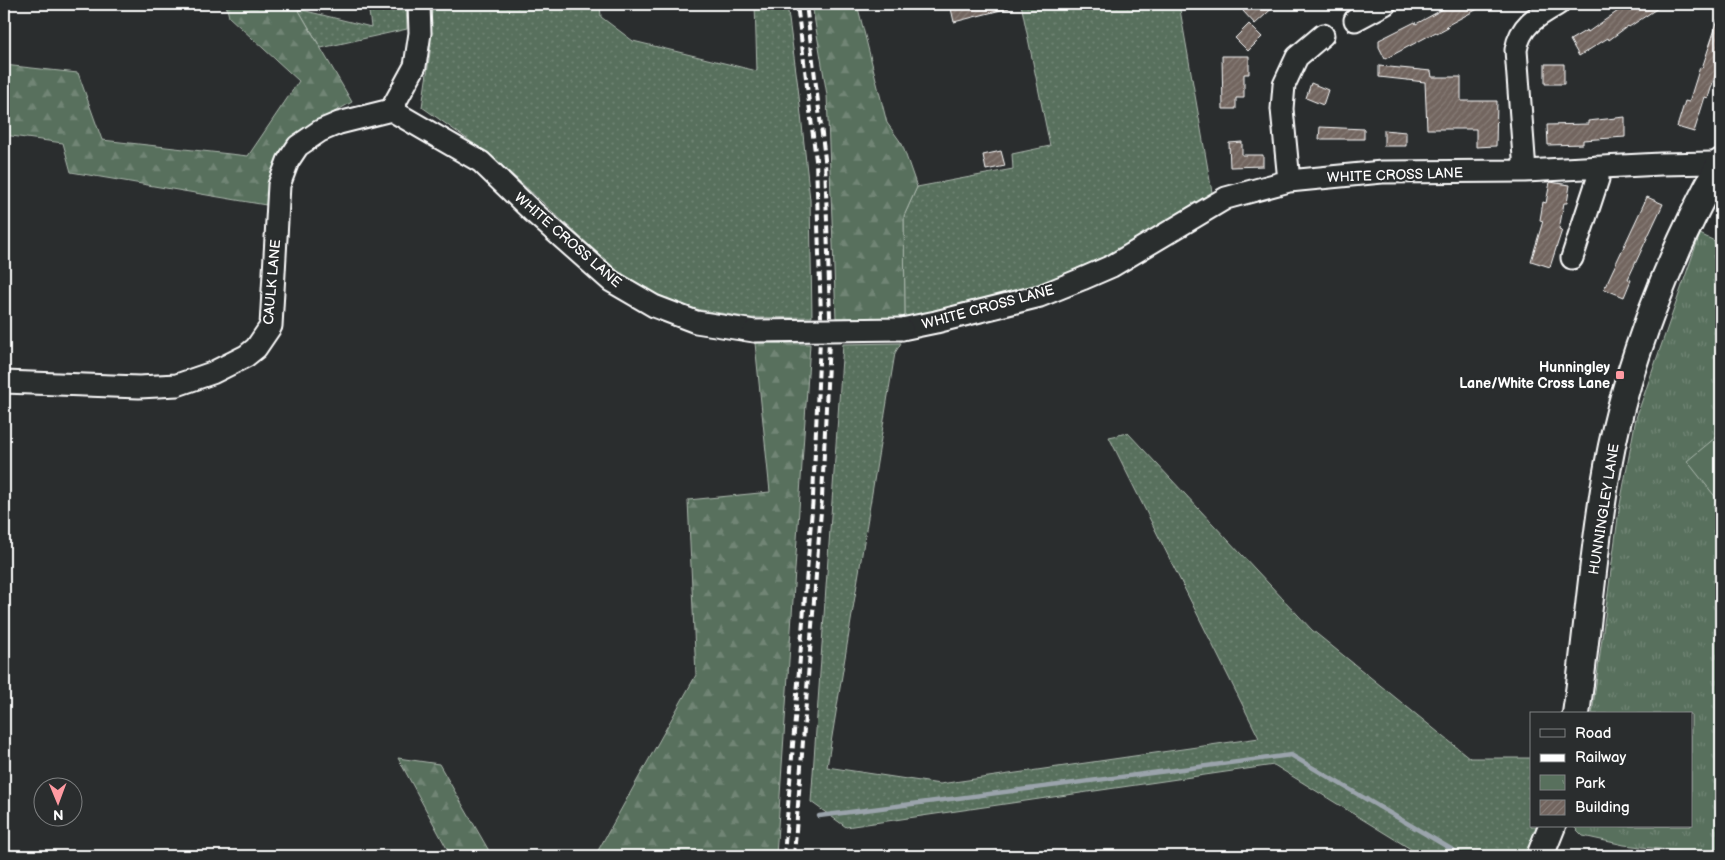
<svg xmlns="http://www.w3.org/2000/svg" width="1725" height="860" viewBox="0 0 1725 860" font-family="'Balsamiq Sans',sans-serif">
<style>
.grass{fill:url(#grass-dots);stroke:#acb8ae}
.forest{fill:url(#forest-firs);stroke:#acb8ae}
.park{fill:url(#park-tufts);stroke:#acb8ae}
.pitch{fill:#58705d;stroke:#acb8ae}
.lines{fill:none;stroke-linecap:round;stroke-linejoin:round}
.stream{stroke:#9ba4ac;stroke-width:4.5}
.building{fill:url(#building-hatch);stroke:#fff}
.minor-casing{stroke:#fff;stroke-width:25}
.major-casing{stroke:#fff;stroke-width:30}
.minor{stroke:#2a2d2e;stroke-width:21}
.major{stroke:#2a2d2e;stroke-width:26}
.rail{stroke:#fff;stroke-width:4;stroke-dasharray:8 4;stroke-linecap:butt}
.minor-bridge-casing{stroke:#fff;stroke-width:25;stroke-linecap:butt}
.minor-bridge{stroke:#2a2d2e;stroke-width:21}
.poi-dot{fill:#ff9aa2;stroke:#2a2d2e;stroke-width:2}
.labels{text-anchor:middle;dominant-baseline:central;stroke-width:4;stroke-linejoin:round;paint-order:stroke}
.street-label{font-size:14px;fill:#fff;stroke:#2a2d2e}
.poi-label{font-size:14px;font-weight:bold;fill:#fff;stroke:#2a2d2e;text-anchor:end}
</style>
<defs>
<pattern id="grass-dots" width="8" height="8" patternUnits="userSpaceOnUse" patternTransform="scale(1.25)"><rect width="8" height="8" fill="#58705d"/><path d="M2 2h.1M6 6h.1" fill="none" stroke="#718575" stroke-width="1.8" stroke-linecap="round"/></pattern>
<pattern id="forest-firs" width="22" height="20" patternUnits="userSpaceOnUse" patternTransform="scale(1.25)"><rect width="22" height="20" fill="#58705d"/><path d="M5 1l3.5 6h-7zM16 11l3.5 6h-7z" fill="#718575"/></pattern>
<pattern id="park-tufts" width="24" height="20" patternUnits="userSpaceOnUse" patternTransform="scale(1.25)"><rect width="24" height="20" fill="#58705d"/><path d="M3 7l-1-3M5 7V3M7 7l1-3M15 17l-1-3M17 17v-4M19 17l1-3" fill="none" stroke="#718575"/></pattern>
<pattern id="building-hatch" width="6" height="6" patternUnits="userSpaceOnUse" patternTransform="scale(1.25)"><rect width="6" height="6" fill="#72655f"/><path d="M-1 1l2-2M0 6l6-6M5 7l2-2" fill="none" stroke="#877c77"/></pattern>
</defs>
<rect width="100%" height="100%" fill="#2a2d2e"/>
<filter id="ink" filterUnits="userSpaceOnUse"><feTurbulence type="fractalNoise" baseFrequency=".02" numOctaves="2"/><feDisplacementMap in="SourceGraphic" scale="10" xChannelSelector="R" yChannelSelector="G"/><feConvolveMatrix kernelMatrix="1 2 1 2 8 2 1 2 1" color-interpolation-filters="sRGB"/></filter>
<g filter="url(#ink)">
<path class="grass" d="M368 4H406L407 29 321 48 298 9 371 27Z
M427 4H600L601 17 633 41 757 71 755 4H787L798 87 810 200 812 317 752 318 682 307 625 278 494 158 422 107 431 46Z
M1021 4H1179L1213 198 1111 261 1036 292 905 319 904 216 917 187 1013 169 1012 154 1050 146Z
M901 343 895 353 827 767 940 784 1259 738 1109 437 1128 433 1312 630 1470 758H1531V826H1537L1534 838 1524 856H1422L1274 765 846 827 811 802 843 344Z"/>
<path class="forest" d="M226 4H278L298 9 352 102 297 133 271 172 266 205 71 172 63 143 4 135V65L78 73 102 140 248 156 299 81 229 17Z
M812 4H857L887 123 902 144 917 187 904 216 905 319 836 318 827 95Z
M755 343 810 344 776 856H595L696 675 688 500 770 492Z
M398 758 439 764 492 856H451Z"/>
<path class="park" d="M1700 234 1721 244V856L1624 845 1583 836 1573 826H1691V714H1592L1619 510 1636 418Z"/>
<path class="pitch" d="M1721 433V504L1687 461Z"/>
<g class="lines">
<path class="stream" d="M819 816 1291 755 1463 856"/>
</g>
<path class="building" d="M950 4H1009V8L954 22Z
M1250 4H1277L1255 24 1243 11Z
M1443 4H1487L1446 26 1448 28 1437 34 1436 32 1385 59 1379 47V40L1415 22 1416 24 1445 8Z
M1628 4H1664L1629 27 1628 26 1609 40 1608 38 1579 56 1570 40 1587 30 1588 32Z
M1719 17 1721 18V64L1719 63 1708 98 1705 97 1694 132 1677 127 1685 101 1689 102 1700 67 1702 68Z
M1249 24 1262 37 1248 51 1235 38Z
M1222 56H1249V74H1244V98H1236V109H1223Z
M1545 64H1564V84H1545Z
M1379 66 1431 71 1432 77H1461V101H1497L1496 146 1476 147V129H1427L1425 82 1379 77Z
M1311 83 1328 90 1323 105 1306 98Z
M1625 117V137L1583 140V144L1548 145 1547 125 1588 124V121Z
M1320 127 1364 129V139H1319Z
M1384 130 1406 132V146H1384Z
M1242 142V155H1263V166L1230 167 1229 143Z
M1001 151 1005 166 986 170 983 155Z
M1550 182 1570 185 1567 203H1564L1559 229 1562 230 1550 267 1531 261 1543 221 1540 220 1543 202 1546 203Z
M1647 197 1663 204 1628 279 1631 280 1624 297 1604 289Z"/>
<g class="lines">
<defs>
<path id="minor" d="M1355 20 1385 4
M391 110 481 162 533 212 611 281 654 306 696 322 754 331
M391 110 415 66 420 33 419 4
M1525 171 1516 50C1520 25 1537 16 1558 4
M1289 181 1282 109 1284 85 1297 57 1323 35
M1572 258 1598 179 1596 167
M902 329 936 322 1040 296 1082 279 1112 266 1226 198 1289 181 1382 172 1525 171 1661 164 1712 163 1720 164
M4 382 139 387 177 385 212 373 246 356 256 348 271 326 279 185 288 161 298 146 320 131 339 123 391 110"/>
<path id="major" d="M1576 714C1588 631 1593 548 1608 466 1627 362 1670 254 1721 162
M1540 856 1552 826"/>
</defs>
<use href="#minor" class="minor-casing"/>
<use href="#major" class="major-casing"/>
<use href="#minor" class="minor"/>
<use href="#major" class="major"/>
<path class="rail" d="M784 856 813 497 821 317 816 160 797 4
M794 856 822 498 830 317 825 159 806 4"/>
<defs>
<path id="minor-bridge" d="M754 331 902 329"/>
</defs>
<use href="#minor-bridge" class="minor-bridge-casing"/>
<use href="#minor-bridge" class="minor-bridge"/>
</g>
</g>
<rect class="poi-dot" x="1615" y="370" width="10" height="10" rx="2.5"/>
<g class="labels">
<g class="street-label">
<text transform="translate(1395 175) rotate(-2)">WHITE CROSS LANE</text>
<text transform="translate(568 240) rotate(41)">WHITE CROSS LANE</text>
<text transform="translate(272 282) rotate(-85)">CAULK LANE</text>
<text transform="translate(988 307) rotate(-15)">WHITE CROSS LANE</text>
<text transform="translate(1604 509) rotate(-81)">HUNNINGLEY LANE</text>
</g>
<g class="poi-label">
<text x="1610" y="367">Hunningley<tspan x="1610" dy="16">Lane/White Cross Lane</tspan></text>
</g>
</g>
<rect width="1725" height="860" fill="none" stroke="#2a2d2e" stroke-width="20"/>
<rect x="10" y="10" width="1705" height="840" fill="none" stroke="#fff" stroke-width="2" filter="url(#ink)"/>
<rect x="1530" y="712" width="162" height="115" fill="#2a2d2e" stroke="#7f8182"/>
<rect x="1540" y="729" width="25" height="8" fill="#2a2d2e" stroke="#7f8182"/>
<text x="1575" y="738" font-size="15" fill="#ffffff">Road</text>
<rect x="1540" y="754" width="25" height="8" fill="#ffffff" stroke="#7f8182"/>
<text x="1575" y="762" font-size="15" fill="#ffffff">Railway</text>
<rect x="1540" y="775" width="25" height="15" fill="url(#park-tufts)" stroke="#7f8182"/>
<text x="1575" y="788" font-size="15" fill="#ffffff">Park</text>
<rect x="1540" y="800" width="25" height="15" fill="url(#building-hatch)" stroke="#7f8182"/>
<text x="1575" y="812" font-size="15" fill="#ffffff">Building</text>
<g transform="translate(58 802) rotate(179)"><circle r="24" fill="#2a2d2e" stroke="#7f8182"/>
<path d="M0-4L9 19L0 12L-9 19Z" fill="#ff9aa2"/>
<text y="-8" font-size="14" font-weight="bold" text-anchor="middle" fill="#ffffff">N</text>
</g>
</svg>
